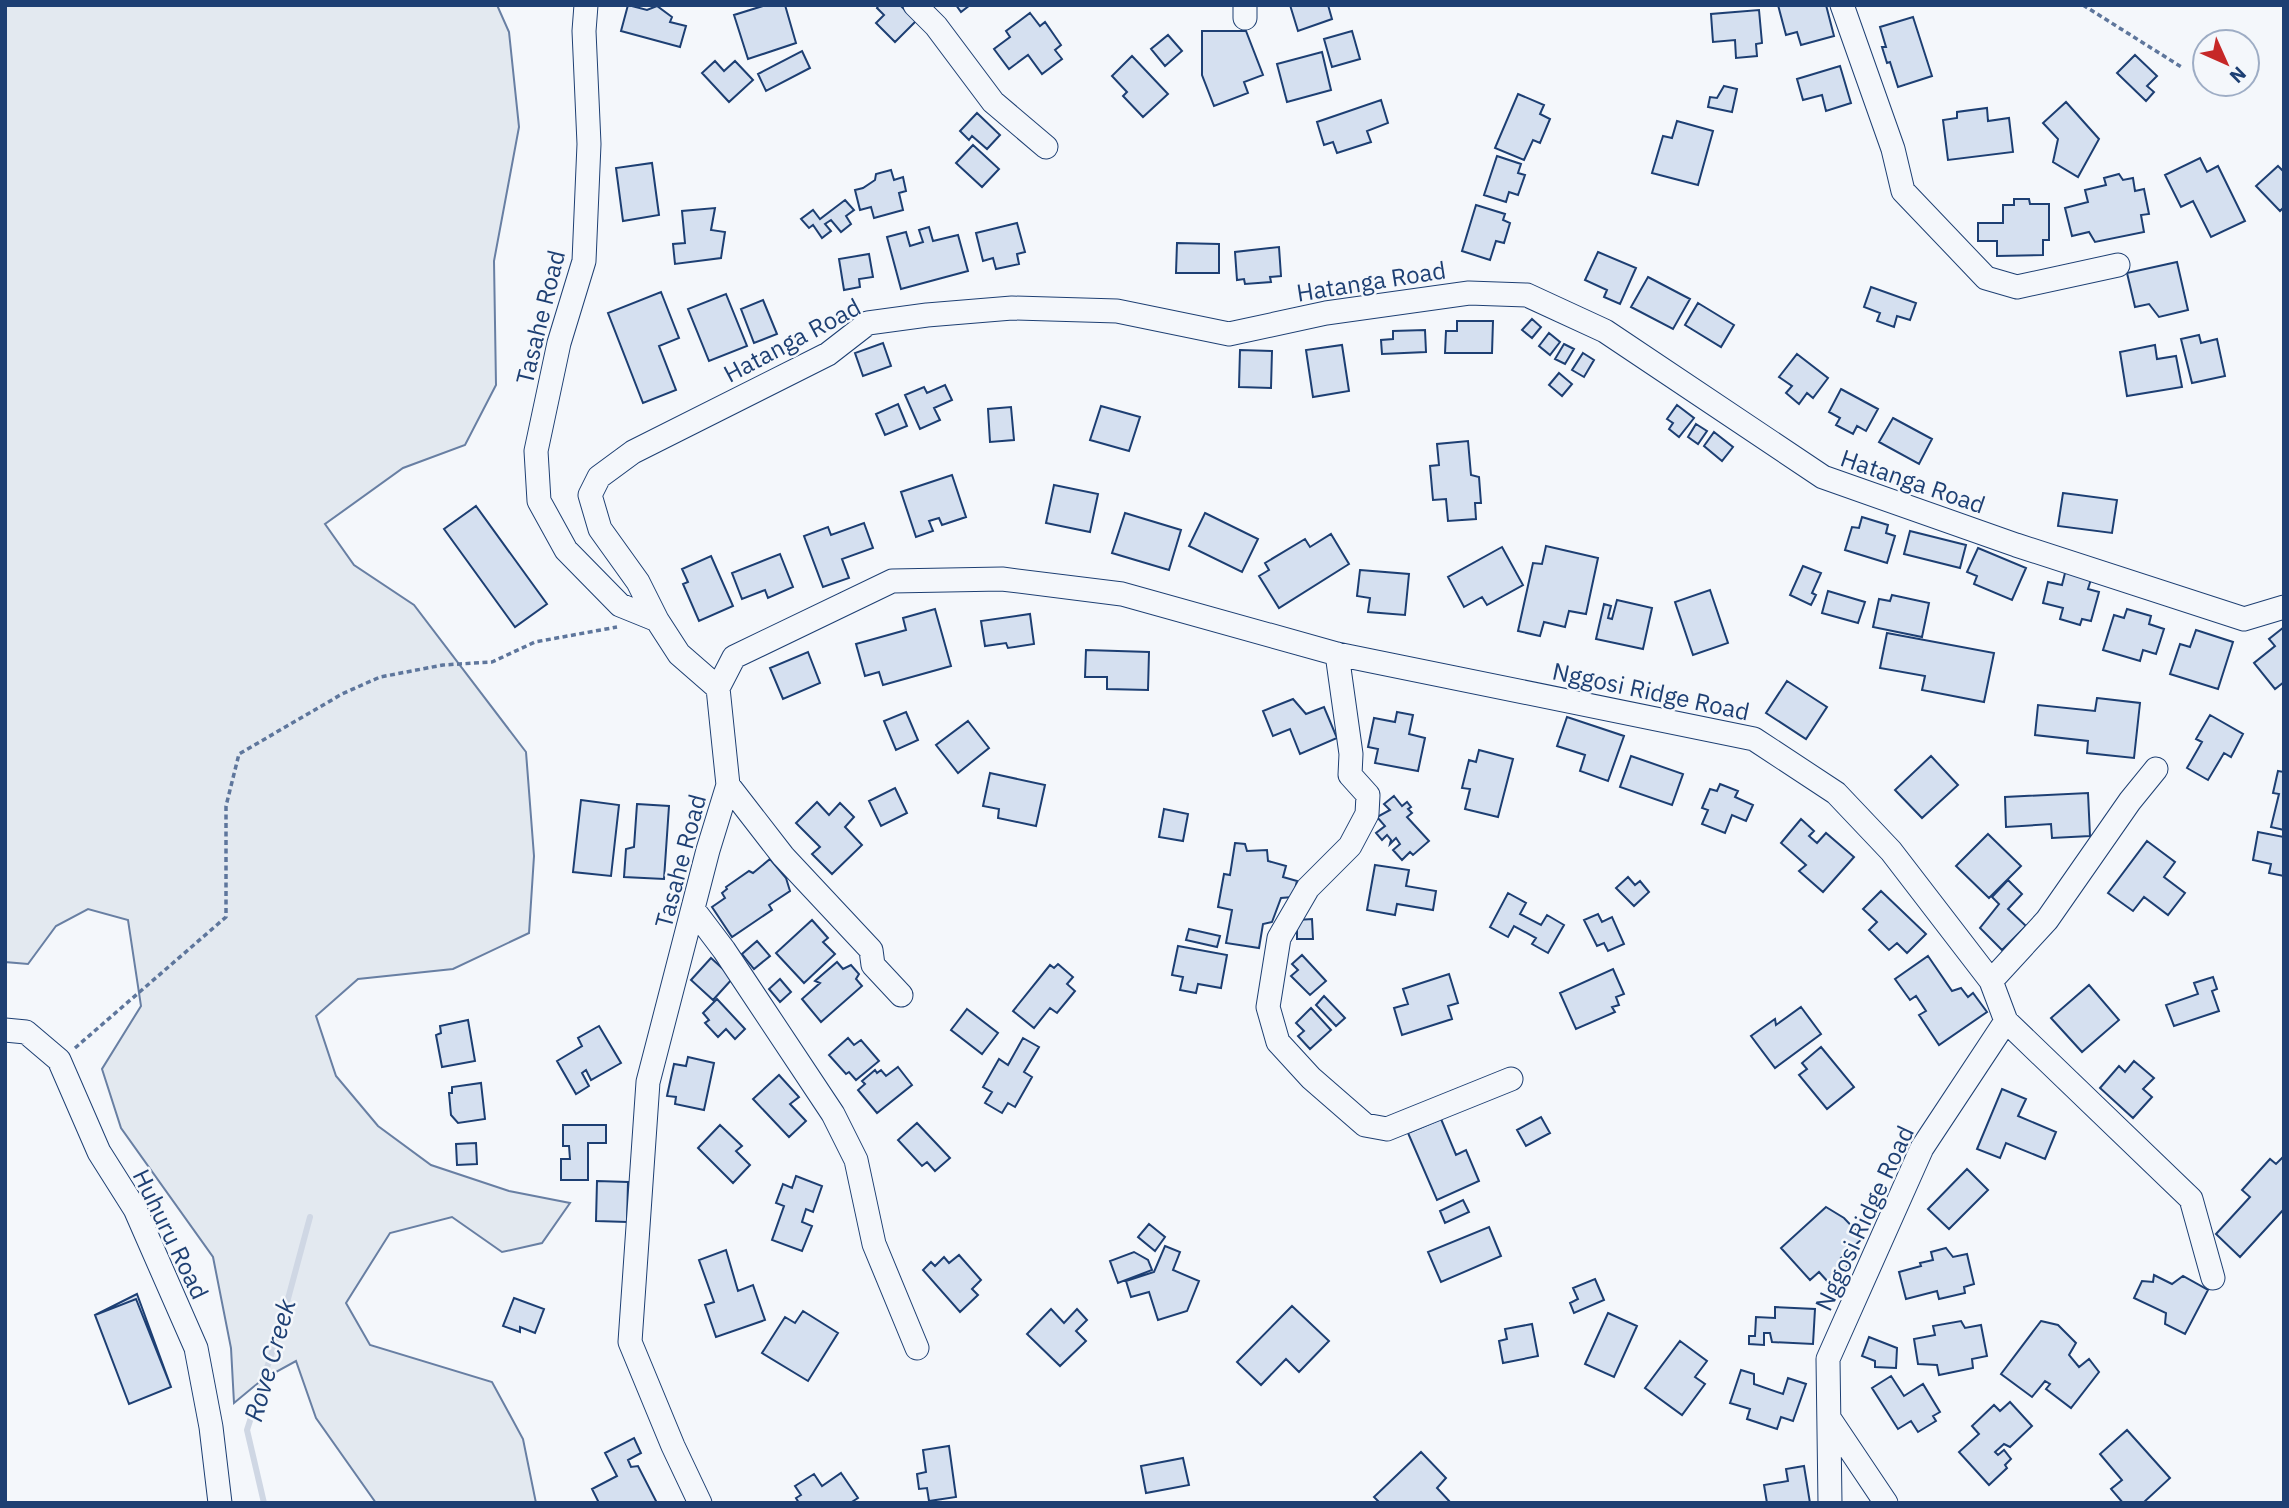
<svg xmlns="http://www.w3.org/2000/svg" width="2289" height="1508" viewBox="0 0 2289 1508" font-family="'IBM Plex Sans',sans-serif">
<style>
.green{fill:#e3e9f0;stroke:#687fa3;stroke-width:2}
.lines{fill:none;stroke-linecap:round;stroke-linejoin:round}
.stream{stroke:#cfd7e4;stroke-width:6}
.building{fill:#d5e0f0;stroke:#1d3f73;stroke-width:2}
.minor-casing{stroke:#1d3f73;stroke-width:25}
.path{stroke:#5e769c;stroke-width:3.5;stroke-dasharray:5 3.5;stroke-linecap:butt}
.minor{stroke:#f4f7fb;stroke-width:23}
.labels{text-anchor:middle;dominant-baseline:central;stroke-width:5;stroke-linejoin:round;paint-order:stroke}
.street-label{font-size:24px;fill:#1d3f73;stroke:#f4f7fb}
.water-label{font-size:26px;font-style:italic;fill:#1d3f73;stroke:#f4f7fb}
</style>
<rect width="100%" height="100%" fill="#f4f7fb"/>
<path class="green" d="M5 5H497L509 32 519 127 494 261 496 385 465 445 403 468 325 524 354 565 414 605 526 752 534 856 529 933 453 969 358 979 316 1016 336 1076 378 1126 431 1165 509 1191 570 1203 542 1243 502 1252 452 1217 390 1233 346 1303 370 1345 492 1382 523 1439 536 1503H376L316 1418 296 1361 263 1379 234 1403 231 1348 213 1257 121 1128 102 1069 141 1006 128 920 88 909 56 926 28 964 5 962Z"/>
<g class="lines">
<path class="stream" d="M264 1503 247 1430 282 1321 310 1217"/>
</g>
<path class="building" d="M628 5 647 10 657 6 672 17 670 22 686 26 680 47 621 31Z
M766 5H785L796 43 748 59 734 15Z
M879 5H900L916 21 895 42 876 23 884 15 877 8Z
M956 5H970L961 12Z
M1290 5H1328L1332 19 1298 31Z
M1778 5H1826L1834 36 1801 45 1797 32 1786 35Z
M1759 10 1762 43 1756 44 1757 56 1736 58 1735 40 1713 42 1711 14Z
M1030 13 1040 26 1045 22 1061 45 1055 50 1062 59 1042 74 1028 55 1009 69 994 49 1010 37 1006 31Z
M1913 17 1932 76 1898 87 1890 62 1887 63 1882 47H1886L1880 27Z
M1202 31H1246L1263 75 1244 82 1248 93 1214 106 1202 75Z
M1352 31 1360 59 1332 67 1324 39Z
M1168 35 1182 51 1165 66 1151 49Z
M802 51 810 68 766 91 758 74Z
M1322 52 1331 90 1287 102 1277 64Z
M2135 55 2157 76 2147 86 2154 92 2146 101 2117 73Z
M1132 56 1168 94 1143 117 1123 96 1127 92 1112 76Z
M715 61 724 71 735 61 753 80 729 102 702 73Z
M1840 66 1851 103 1826 111 1822 95 1803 100 1797 79Z
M1724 86 1737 89 1732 112 1708 107 1710 97 1717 98Z
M1518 94 1544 105 1540 114 1550 119 1540 143 1533 140 1524 160 1495 148Z
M1381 100 1388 123 1367 131 1371 142 1337 153 1333 142 1324 145 1317 122Z
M2066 102 2099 139 2078 177 2053 162 2058 139 2043 123Z
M1987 108 1988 121 2009 118 2013 152 1948 160 1943 120 1957 118V112Z
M977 113 1000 135 987 149 972 136 969 140 960 131Z
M1677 121 1713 131 1698 185 1652 173 1663 136 1672 138Z
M973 145 999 169 982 187 956 163Z
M1497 156 1521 164 1518 173 1525 175 1518 195 1509 192 1506 202 1484 195Z
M2200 158 2207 172 2218 166 2245 221 2211 237 2193 201 2181 207 2165 175Z
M652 163 659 215 623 221 616 168Z
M2278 166 2284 172V207L2280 211 2256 186Z
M891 170 894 180 903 177 906 191 899 193 903 210 874 218 871 207 860 210 855 190 863 188 875 180 876 174Z
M2119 174 2123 180 2133 178 2135 191 2144 189 2149 214 2141 215 2144 232 2095 242 2089 232 2072 236 2065 208 2088 202 2085 190 2106 185 2104 178Z
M2014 199H2029L2030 204H2049V240H2043V255L1997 256V241H1978V223H2003V205H2014Z
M845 200 854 210 846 216 851 224 841 232 831 220 825 224 831 231 822 238 813 225 809 228 801 219 813 210 820 219Z
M1476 205 1505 214 1503 220 1510 223 1504 243 1496 241 1490 260 1462 251Z
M715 208 711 230 725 232 721 258 675 264 673 244 685 243 682 211Z
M1017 223 1025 252 1017 254 1019 264 996 269 993 258 983 261 976 233Z
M929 227 933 241 958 235 968 271 901 289 887 237 906 232 910 246 923 242 919 230Z
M1177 243 1219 244V273H1176Z
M1279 247 1281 276 1270 277 1271 282 1245 284 1244 279 1237 280 1235 252Z
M1598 252 1636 268 1620 304 1604 297 1607 290 1585 280Z
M869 254 873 277 859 279 860 287 844 290 839 259Z
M2177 262 2188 310 2159 317 2149 304 2135 307 2127 273Z
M1648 277 1690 299 1673 329 1631 307Z
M1871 287 1916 303 1910 320 1897 316 1894 327 1877 321 1880 313 1864 307Z
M661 292 679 338 659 346 676 390 643 403 608 313Z
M726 294 747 346 709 361 688 309Z
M763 300 777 334 754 343 741 309Z
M1698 303 1734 325 1721 347 1685 325Z
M1532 319 1541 327 1532 338 1522 330Z
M1457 321H1493L1492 353H1445L1446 331H1457Z
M1425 330 1426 352 1382 354 1381 340 1393 339V331Z
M1549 333 1560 342 1550 355 1539 346Z
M2199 335 2201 343 2217 339 2225 376 2192 383 2181 339Z
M883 343 891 366 863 376 855 353Z
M1564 344 1574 349 1565 364 1555 359Z
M1342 345 1349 391 1313 397 1306 350Z
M2155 345 2157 359 2176 356 2182 387 2127 396 2120 352Z
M1240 350 1272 351 1271 388 1239 387Z
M1583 353 1594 360 1584 377 1572 370Z
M1797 354 1828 378 1813 398 1807 393 1799 404 1786 393 1792 386 1779 377Z
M1559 373 1572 384 1562 396 1549 385Z
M945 385 952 400 934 408 940 420 920 429 905 395 924 387 927 393Z
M1841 389 1878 409 1866 431 1857 426 1853 434 1836 425 1840 418 1829 412Z
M898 404 907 426 885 435 876 414Z
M1677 405 1694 418 1679 437 1669 429 1673 423 1667 419Z
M1101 406 1140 417 1129 451 1090 440Z
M1011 407 1014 440 990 442 988 409Z
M1893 418 1932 439 1919 464 1879 442Z
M1696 424 1707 431 1698 444 1688 437Z
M1714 432 1733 447 1722 461 1704 446Z
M1468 441 1471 475 1479 477 1481 503H1475L1476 519 1448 521 1446 499 1433 500 1430 466 1439 465 1437 444Z
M952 475 966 517 942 525 939 518 929 521 933 531 916 537 901 492Z
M1054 485 1098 494 1090 532 1046 523Z
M2063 493 2117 500 2112 533 2058 526Z
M476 506 547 604 515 627 444 529Z
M1125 513 1181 530 1169 570 1112 553Z
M1205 513 1258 539 1242 572 1189 546Z
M1862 517 1888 525 1886 533 1895 536 1887 563 1845 550 1852 527 1859 528Z
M864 523 873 548 842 559 849 578 823 587 804 536 828 527 831 535Z
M1910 531 1966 545 1960 568 1904 554Z
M1331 534 1349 564 1279 608 1259 576 1269 570 1265 563 1305 539 1310 547Z
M1546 546 1598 558 1586 614 1569 611 1565 627 1544 622 1540 636 1518 631 1533 563 1542 564Z
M1502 547 1523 585 1487 605 1482 597 1464 607 1448 577Z
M1978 548 2026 568 2012 600 1974 584 1977 576 1967 572Z
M780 554 793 587 768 598 765 590 742 599 732 573Z
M711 556 733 606 699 621 683 584 688 582 682 569Z
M1803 566 1821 573 1812 593 1816 595 1811 605 1790 595Z
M2066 569 2092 576 2088 589 2099 592 2091 621 2082 619 2080 625 2060 619 2063 608 2043 603 2048 582 2062 585Z
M1360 570 1409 574 1405 615 1368 612 1370 598 1357 596Z
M1710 590 1728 643 1693 655 1675 602Z
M1828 591 1865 602 1858 623 1822 613Z
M1892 595 1929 603 1922 637 1873 627 1879 599 1890 601Z
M1617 600 1652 608 1643 649 1596 639 1604 604 1611 606 1608 618 1612 619Z
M935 609 951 666 883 685 879 672 865 676 856 644 906 630 903 618Z
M2127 609 2151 616 2149 624 2164 629 2156 654 2143 650 2140 661 2103 650 2114 615 2124 618Z
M1030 614 1034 644 1008 648 1006 643 985 646 981 621Z
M2284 627V682L2275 689 2254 663 2275 646 2269 639Z
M2196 630 2233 642 2218 689 2170 674 2180 644 2190 647Z
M1887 633 1994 653 1984 702 1922 690 1925 676 1880 668Z
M1086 650 1149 652 1148 690 1107 689V677H1085Z
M808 652 820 683 783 699 770 668Z
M1787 681 1827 707 1806 739 1766 713Z
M2097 698 2140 703 2134 758 2087 753 2088 741 2035 735 2038 705 2095 711Z
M1293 699 1306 714 1324 707 1337 738 1300 754 1290 729 1273 736 1263 711Z
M906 712 918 740 896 750 884 721Z
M1397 712 1413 715 1409 734 1425 738 1418 771 1375 763 1378 749 1368 747 1374 718 1395 722Z
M2210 715 2243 734 2231 757 2224 753 2208 780 2187 768 2202 742 2196 739Z
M1567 717 1624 736 1608 781 1580 771 1585 755 1557 746Z
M968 721 989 748 958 773 936 745Z
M1479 750 1513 759 1498 817 1465 809 1470 789 1462 788 1469 760 1476 762Z
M1631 756 1683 774 1672 805 1620 787Z
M1931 756 1958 785 1922 818 1895 790Z
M2278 771 2284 772V830L2271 827 2279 794 2273 793Z
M990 773 1045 785 1036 826 998 818 999 809 983 806Z
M1720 784 1738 791 1735 797 1753 805 1746 821 1732 815 1725 833 1702 824 1708 810 1702 808 1710 789 1717 791Z
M895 788 907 813 881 826 869 801Z
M2088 793 2090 836 2052 838 2051 824 2006 827 2005 797Z
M1394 796 1402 806 1407 802 1411 807 1408 809 1412 813 1407 817 1429 841 1413 855 1410 852 1402 860 1393 850 1400 844 1396 838 1390 844 1391 840 1387 835 1382 840 1376 833 1385 826 1377 817 1390 810 1384 804Z
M581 800 619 805 611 876 573 872Z
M817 802 829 815 840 803 854 817 845 827 862 845 832 874 812 854 820 847 796 823Z
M637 804 669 806 664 879 624 877 626 849 634 847Z
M1164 809 1188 814 1183 841 1159 837Z
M1801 819 1814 831 1809 836 1817 843 1826 833 1854 857 1823 892 1799 871 1806 865 1781 843Z
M2258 832 2284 837V876L2269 873 2271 864 2253 860Z
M1988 834 2021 866 1989 898 1956 866Z
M2147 841 2175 862 2164 877 2185 893 2168 915 2144 897 2133 911 2108 893Z
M1235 843 1245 844 1247 851 1267 850 1268 861 1286 866 1283 877 1297 881 1293 897 1281 898 1272 922 1263 924 1259 948 1226 943 1232 910 1218 907 1224 874 1230 875Z
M770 859 786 878 790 891 769 905 772 910 732 937 712 907 725 898 722 893 727 889 726 887 749 871 753 873Z
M1375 865 1409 870 1406 886 1436 891 1433 910 1397 904 1395 915 1367 910Z
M1628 877 1635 885 1640 881 1649 892 1634 906 1616 888Z
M2008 880 2022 894 2008 909 2026 926 2002 950 1980 928 1999 904 1992 897Z
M1881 891 1926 934 1907 953 1897 943 1889 950 1869 930 1877 922 1863 909Z
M1508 893 1526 903 1520 914 1541 925 1547 915 1564 925 1548 953 1532 944 1536 938 1514 926 1508 937 1490 927Z
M1598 914 1602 922 1612 917 1624 944 1608 951 1604 943 1597 946 1584 920Z
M1312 919 1313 939H1297V920Z
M812 920 828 938 823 942 835 954 804 983 776 953Z
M1189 929 1220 936 1217 947 1186 940Z
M757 941 770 956 754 969 742 954Z
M1178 946 1227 955 1221 988 1198 984 1196 993 1180 990 1183 977 1172 975Z
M1302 955 1326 981 1310 995 1291 976 1298 970 1292 964Z
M1928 956 1952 991 1961 988 1968 997 1973 993 1987 1012 1939 1045 1919 1015 1926 1011 1916 996 1910 1000 1895 979Z
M711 958 733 978 713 1000 691 980Z
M837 962 843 969 851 965 859 974 856 979 862 986 821 1022 802 999 820 983 815 981Z
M1058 964 1073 977 1067 984 1075 991 1057 1013 1050 1008 1034 1028 1013 1011 1050 965 1054 968Z
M1613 969 1624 994 1616 997 1619 1005 1612 1007 1615 1012 1576 1029 1560 993Z
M1449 974 1458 1003 1448 1006 1452 1019 1402 1035 1394 1008 1408 1004 1403 989Z
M2213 977 2217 989 2212 991 2219 1011 2174 1026 2166 1005 2198 994 2194 983Z
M780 979 791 992 780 1002 769 989Z
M2089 985 2119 1020 2082 1052 2051 1018Z
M1324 996 1345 1018 1336 1026 1316 1005Z
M717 999 745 1029 735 1039 726 1029 718 1037 705 1023 709 1020 703 1013Z
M1801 1007 1821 1034 1775 1068 1751 1036 1775 1019 1776 1025Z
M1311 1008 1331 1030 1310 1049 1298 1036 1304 1031 1296 1023Z
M967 1009 998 1033 982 1054 951 1030Z
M468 1020 475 1061 442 1067 436 1035 441 1033 440 1026Z
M599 1026 621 1063 591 1080 586 1070 582 1073 589 1086 576 1094 557 1061 582 1046 578 1038Z
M848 1038 854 1045 861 1040 879 1061 856 1080 849 1072 846 1074 829 1055Z
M1023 1038 1039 1047 1024 1072 1032 1077 1015 1107 1008 1103 1002 1113 985 1103 992 1092 983 1087 999 1059 1008 1065Z
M1821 1047 1854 1087 1827 1109 1799 1075 1807 1069 1802 1063Z
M688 1057 714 1063 704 1110 675 1104 676 1097 667 1096 674 1064 686 1066Z
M2134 1061 2154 1078 2143 1089 2152 1097 2133 1118 2100 1088 2119 1066 2125 1072Z
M898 1067 912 1085 877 1113 858 1090 865 1084 862 1081 875 1070 877 1073 881 1070 886 1076Z
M779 1075 799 1097 790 1104 806 1121 789 1137 753 1099Z
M481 1083 485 1119 458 1123 451 1115 449 1093H452V1087Z
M2002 1089 2026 1099 2018 1116 2056 1132 2045 1159 2006 1143 2000 1158 1977 1149Z
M1541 1117 1550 1133 1526 1146 1517 1130Z
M1441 1119 1456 1155 1466 1150 1479 1181 1437 1200 1408 1133Z
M917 1123 950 1158 935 1171 927 1162 922 1166 898 1140Z
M563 1125H606V1143H588V1180H561V1159H570L569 1146H563Z
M720 1125 742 1146 736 1151 750 1165 733 1183 698 1148Z
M476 1143 477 1164 457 1165 456 1144Z
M2284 1156V1209L2240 1257 2216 1234 2250 1197 2242 1190 2270 1159 2276 1164Z
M1967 1169 1988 1190 1949 1229 1928 1209Z
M796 1176 822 1186 813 1212 806 1209 802 1222 812 1226 802 1251 772 1240 784 1206 776 1203 783 1184 792 1188Z
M597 1181 628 1182 627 1222 596 1221Z
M1463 1200 1469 1212 1445 1223 1440 1211Z
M1826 1207 1844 1218 1863 1238 1841 1258 1848 1266 1829 1283 1819 1272 1810 1280 1781 1248Z
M1149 1224 1165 1237 1155 1251 1138 1237Z
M1489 1227 1501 1256 1441 1282 1428 1252Z
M1165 1246 1180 1252 1173 1270 1199 1281 1187 1311 1158 1320 1149 1292 1131 1297 1126 1281 1154 1272Z
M1946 1248 1953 1257 1967 1254 1974 1284 1964 1287 1965 1293 1939 1299 1937 1291 1906 1299 1899 1272 1921 1266 1920 1263 1933 1260 1931 1252Z
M726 1250 738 1291 753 1285 765 1320 716 1337 705 1305 714 1302 699 1260Z
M1134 1252 1148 1260 1152 1270 1118 1283 1110 1261Z
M959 1255 981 1280 972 1289 978 1295 960 1312 923 1270 931 1262 935 1266 944 1257 949 1263Z
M2154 1275 2172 1284 2183 1276 2208 1290 2185 1334 2165 1324 2166 1313 2134 1298 2142 1281 2153 1282Z
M1595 1279 1604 1300 1574 1313 1570 1303 1578 1299 1573 1288Z
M137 1294 171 1387 129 1404 95 1315Z
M514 1298 544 1309 535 1333 520 1327V1332L503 1326Z
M136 1299 171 1387 129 1404 95 1315Z
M1292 1306 1329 1341 1299 1372 1286 1359 1261 1385 1237 1362Z
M1775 1307 1815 1309 1813 1344 1772 1342 1770 1333H1764V1345L1749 1344V1336H1755L1756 1317 1775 1318Z
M1051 1309 1064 1323 1077 1309 1087 1320 1076 1331 1086 1341 1060 1366 1027 1334Z
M803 1311 838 1333 808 1381 762 1353 785 1317 795 1323Z
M1608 1313 1637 1326 1614 1377 1585 1364Z
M1961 1321 1965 1328 1981 1325 1987 1356 1972 1359 1973 1368 1939 1375 1937 1365 1918 1364 1914 1339 1935 1335 1933 1326Z
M2041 1321 2058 1325 2076 1343 2069 1355 2079 1367 2089 1359 2099 1372 2071 1408 2046 1389 2050 1384 2045 1381 2032 1397 2001 1374Z
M1532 1324 1538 1356 1503 1363 1499 1341 1507 1339 1505 1329Z
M1869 1337 1897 1348 1896 1368 1875 1367V1361L1862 1356Z
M1680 1341 1707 1361 1695 1377 1705 1384 1682 1415 1645 1388Z
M1741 1370 1754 1374V1384L1783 1394 1788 1378 1806 1384 1793 1421 1781 1417 1777 1429 1747 1419 1750 1409 1730 1403Z
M1891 1376 1904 1396 1923 1384 1940 1412 1933 1416 1936 1421 1918 1432 1911 1421 1898 1429 1872 1388Z
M2010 1402 2032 1426 2010 1447 2004 1444 1995 1452 1998 1455 2004 1450 2011 1459 2005 1465 2007 1468 1989 1485 1959 1452 1979 1434 1972 1426 1994 1405 2000 1411Z
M2127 1430 2170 1478 2143 1503H2123L2111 1489 2122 1480 2100 1454Z
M634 1438 641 1453 628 1460 631 1467 638 1466 657 1503H599L592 1489 617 1476 605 1453Z
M949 1446 956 1497 929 1501 927 1488 919 1489 917 1474 926 1472 923 1450Z
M1421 1452 1446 1478 1437 1488 1451 1503H1380L1374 1497Z
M1183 1458 1189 1485 1146 1493 1141 1466Z
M1804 1466 1810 1503H1767L1764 1485 1788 1481 1786 1469Z
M841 1473 858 1498 850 1503H799L796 1498 801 1495 795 1486 814 1474 822 1486Z"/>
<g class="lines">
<defs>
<path id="minor" d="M586 5 584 31 589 144 584 261 559 343 536 451 539 501 566 550 620 605 657 620 679 654 718 688 728 785 708 850 648 1082 630 1342 673 1446 700 1503
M915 5 936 26 993 102 1046 147
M1245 5V18
M1842 5 1893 149 1903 191 1986 278 2017 287 2118 265
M657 620 638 582 600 529 590 495 599 477 633 452 828 354 868 323 927 315 1012 308 1117 311 1229 334 1326 313 1469 293 1527 295 1605 331 1823 477 2016 545 2244 619 2284 607
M1337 654 1351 754 1350 775 1368 795 1367 814 1350 846 1308 888 1279 938 1268 1007 1278 1042 1311 1078 1365 1125 1387 1129 1511 1079
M718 688 734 657 892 581 1002 579 1122 594 1337 654 1754 739 1836 793 1891 851 1991 981 2006 1021 2191 1199 2213 1278
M728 785 783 856 871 950 873 965 901 995
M693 909 724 950 833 1114 856 1160 874 1244 917 1348
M1991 981 2047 920 2130 801 2156 769
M5 1030 26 1032 59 1060 99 1152 135 1209 196 1348 211 1427 220 1503
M1831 1421 1886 1503
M1830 1503 1828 1359 1922 1148 2006 1021"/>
</defs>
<use href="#minor" class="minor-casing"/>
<path class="path" d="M2083 5 2183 68
M75 1048 226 917V806L239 754 342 694 380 677 443 665 492 662 535 642 617 627"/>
<use href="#minor" class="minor"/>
</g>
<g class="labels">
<g class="street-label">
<text transform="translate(1371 281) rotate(-9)">Hatanga Road</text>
<text transform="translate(540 317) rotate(-76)">Tasahe Road</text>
<text transform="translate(792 340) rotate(-28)">Hatanga Road</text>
<text transform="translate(1913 481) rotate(19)">Hatanga Road</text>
<text transform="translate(1651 691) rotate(12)">Nggosi Ridge Road</text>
<text transform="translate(680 861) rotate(-75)">Tasahe Road</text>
<text transform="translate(1864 1218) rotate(-65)">Nggosi Ridge Road</text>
<text transform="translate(171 1234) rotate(64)">Huhuru Road</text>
</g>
<g class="water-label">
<text transform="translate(269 1360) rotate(-74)">Rove Creek</text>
</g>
</g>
<rect width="2289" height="1508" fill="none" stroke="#1d3f73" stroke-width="14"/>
<g transform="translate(2226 63) rotate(135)"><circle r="33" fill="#f4f7fb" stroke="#9eadc5" stroke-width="2"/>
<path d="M0-5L12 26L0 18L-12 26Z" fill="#c62828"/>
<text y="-10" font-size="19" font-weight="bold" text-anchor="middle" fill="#1d3f73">N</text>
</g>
</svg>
